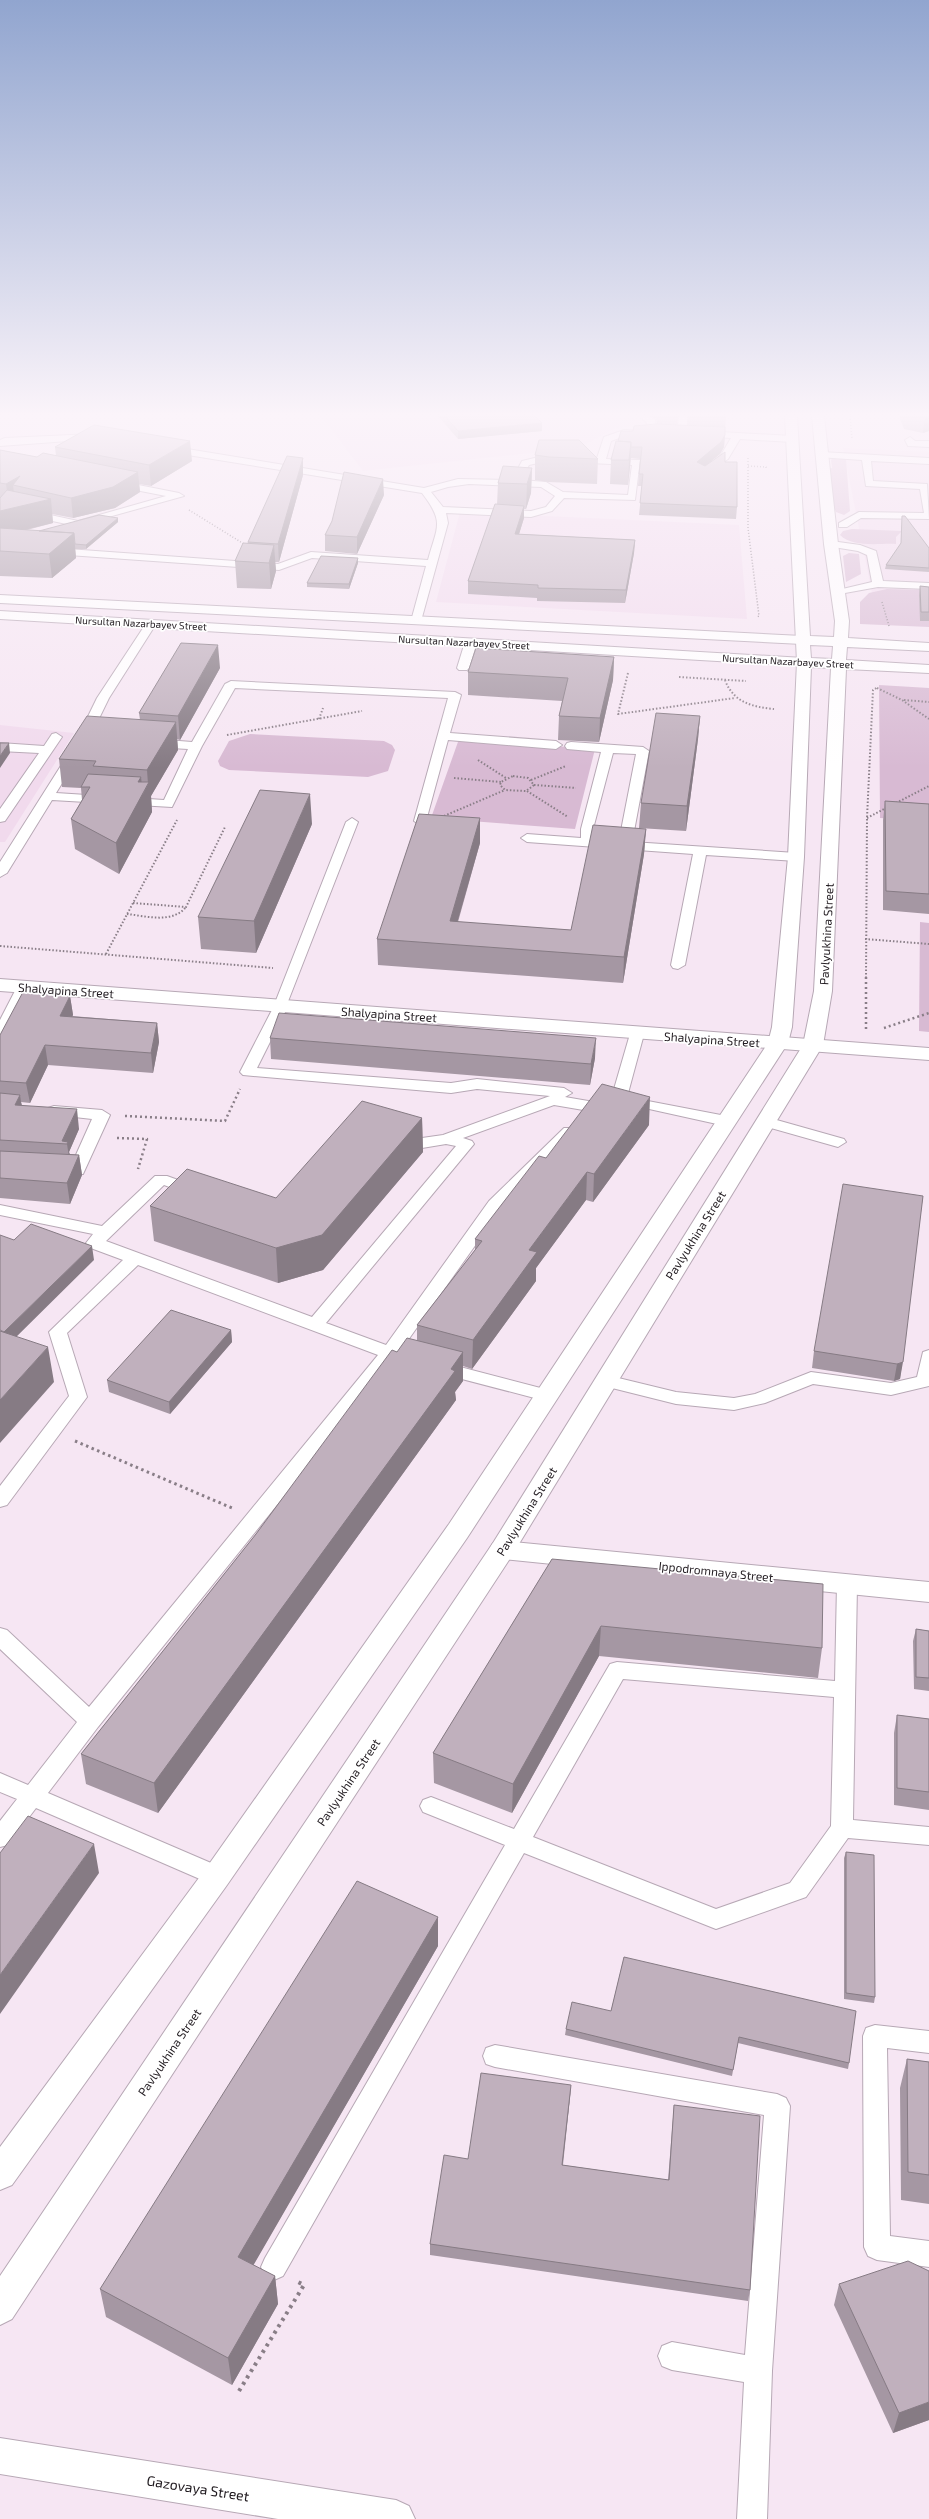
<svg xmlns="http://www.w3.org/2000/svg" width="929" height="2519" viewBox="0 0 929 2519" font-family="'Exo 2',sans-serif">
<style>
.built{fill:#f1daed}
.green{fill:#d8bad3}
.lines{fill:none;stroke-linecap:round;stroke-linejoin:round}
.service-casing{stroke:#b7a8b5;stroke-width:2}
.minor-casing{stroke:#b7a8b5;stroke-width:2}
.tertiary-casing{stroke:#b7a8b5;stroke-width:2}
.secondary-casing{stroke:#b7a8b5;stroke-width:2}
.primary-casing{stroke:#b7a8b5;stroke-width:2}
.path-far4{stroke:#897e87;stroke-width:1.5;stroke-dasharray:1 2;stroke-linecap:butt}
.path-far3{stroke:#897e87;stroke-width:2;stroke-dasharray:1.5 2;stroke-linecap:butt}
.path-far2{stroke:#897e87;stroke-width:2.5;stroke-dasharray:2 3;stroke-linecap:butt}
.path-far1{stroke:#897e87;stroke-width:3;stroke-dasharray:2.5 3.5;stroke-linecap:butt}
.path{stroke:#897e87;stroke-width:4;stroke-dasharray:3 4.5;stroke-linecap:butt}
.service{fill:#fff;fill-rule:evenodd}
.minor{fill:#fff;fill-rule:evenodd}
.tertiary{fill:#fff;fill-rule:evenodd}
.secondary{fill:#fff;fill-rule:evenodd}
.primary{fill:#fff;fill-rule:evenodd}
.wall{fill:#a597a3}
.shaded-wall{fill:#867b84}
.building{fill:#c0b0bd;stroke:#867b84}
.labels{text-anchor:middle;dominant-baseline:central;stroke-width:3.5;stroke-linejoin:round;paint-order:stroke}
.far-street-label{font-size:10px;fill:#211b20;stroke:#fff}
.street-label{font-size:12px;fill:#211b20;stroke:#fff}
.near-street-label{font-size:14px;fill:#211b20;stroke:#fff}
</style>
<rect width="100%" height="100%" fill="#f6e6f3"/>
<path class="built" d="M321 416H631L641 424 613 429 579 448 363 471Z
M843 448 929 452V626L878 623Z
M460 512 739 525 747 619 436 602Z
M0 725 74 733 5 842H0Z"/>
<path class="green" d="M833 458 846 459 850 511 844 515 836 512 828 492 827 469 832 468 831 460Z
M852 529 902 531 896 537V544C879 543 853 548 840 535L843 531Z
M849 553 859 554 861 574 846 582 843 556Z
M887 589 929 590V627L860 624V602L869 593Z
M879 685 929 688V821L880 818Z
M250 734 384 741 392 745 395 750 388 771 368 777 229 770 220 766 218 761 229 741Z
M459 739 595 749 575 829 431 818Z
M920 922 929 923V1032L919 1031Z"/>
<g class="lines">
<defs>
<path id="service" d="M640 416H649L655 420 654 434 625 436 611 441 606 459 640 460 635 500 564 498 552 511 531 517 446 513 448 523 421 621 416 624 411 621 426 566 312 558 279 570 54 554 49 551 54 548 278 564 311 552 428 560C437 526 445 523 422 493L169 452 164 449 169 446 424 488 458 479 512 480 522 461 547 455 597 458 604 437 624 430 647 431V423ZM547 461 632 465 628 495 563 492 546 482 521 480 529 465ZM469 484 541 487 555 496 546 507 531 511 443 507 431 492 448 487Z
M679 416H687V433L682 436 677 433Z
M703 431 792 436 797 439 792 442 740 439 728 459 708 473 703 470 721 455 731 438 700 436V432Z
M93 434 96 435V439L0 446V440L5 438Z
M910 437 915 441H929V447L908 446 905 440Z
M821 452 929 458V464L871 461 873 481 927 484 929 519 861 518 847 527H839V523L859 512 924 513 920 489 866 486 862 460 818 457V453Z
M118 481 179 493 184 496 76 526 0 510V504L78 521 166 496 115 486V482Z
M831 541 860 545 876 551 883 581 929 583V589L878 587 834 595V591L872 582 867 555 858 551 827 546 826 544Z
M151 621 156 624 109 698 90 737 84 741 80 740 78 737 97 698 147 622Z
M471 639 477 642 469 668 467 670H459L457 668 465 642Z
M231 681 455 692 461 695 450 733 556 741 562 745 556 749 448 740 426 821 420 825 414 821 448 698 235 688 202 746 172 807 52 800 7 873 0 877V862L69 753 73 752 79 756 56 793 164 800 188 749 154 747 148 743 154 739 192 742 225 684Z
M56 733 62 737 5 821 0 822V809L39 753 0 751V743L44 746 52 734Z
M571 742 643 747 649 751 632 842 796 853 803 857 796 861 706 855 685 965 678 969 673 968 671 965 693 854 527 842 521 838 527 834 581 838V829L601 752 567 749 565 746 567 743ZM613 753 636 754 619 841 594 839 593 829Z
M352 818 358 822 287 1004 288 1006 257 1068 451 1083 477 1079 564 1088 572 1093 565 1097 594 1102 612 1096 630 1034 637 1030 644 1034 627 1097 726 1116 734 1121 726 1126 622 1103 595 1112 554 1105 463 1138 472 1141 474 1144 326 1323 386 1345 489 1201 564 1128H576L578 1131 576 1134 501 1209 401 1350 407 1356 404 1360 393 1361 98 1727 48 1793 225 1869 228 1876 225 1883 217 1886 209 1883 36 1808 8 1845 0 1847V1821L17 1799 0 1792V1773L28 1785 77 1722 0 1649V1628L7 1630 89 1707 378 1355 138 1265 67 1333 87 1397 7 1505 0 1507V1486L69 1396 49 1332 123 1260 88 1247 86 1243 93 1234 0 1215V1205L102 1226 155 1176H167L200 1188 202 1191 194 1196 164 1185 106 1241 312 1317 456 1146 446 1144 422 1148 395 1140 393 1137 395 1134 401 1132 422 1138 443 1135 550 1096 477 1089 451 1093 243 1075 240 1072 273 1008 346 822Z
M24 983 31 987 7 1035 0 1039V1020L17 987Z
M54 1106 102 1110 110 1115 83 1174 63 1175 55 1170 57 1167 71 1166 92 1119 48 1114 46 1111 48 1108Z
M766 1117 844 1139 846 1142 838 1147 760 1125 758 1122 760 1119Z
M929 1350V1386L891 1395 813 1384 765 1403 734 1410 676 1404 600 1385 597 1381 600 1377 606 1375 676 1392 734 1398 755 1394 811 1372 891 1383 917 1377 923 1352Z
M441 1362 552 1391 555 1395 552 1399 546 1401 435 1372 432 1368 435 1364Z
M847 1577 854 1579 857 1584 853 1820 929 1827V1845L848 1838 806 1897 716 1929 524 1853 283 2276 274 2280 265 2276 261 2267 265 2258 505 1845 423 1812 420 1806 423 1800 431 1797 514 1829 610 1664 617 1662 835 1681 837 1584 840 1579ZM623 1679 834 1697 831 1826 790 1883 716 1909 533 1837Z
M875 2025 929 2031V2053L887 2048 890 2236 929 2241V2267L877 2260 868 2256 864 2247 863 2036 866 2028Z
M495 2045 777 2094 786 2098 790 2106 772 2371 767 2519H737L744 2382 672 2370 662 2366 658 2356 662 2346 672 2342 745 2355 764 2115 495 2067 486 2064 483 2056 486 2048Z"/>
<path id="minor" d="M0 979 929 1048V1060L0 991Z"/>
<path id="tertiary" d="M502 1541 929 1582V1602L502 1559 493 1557 489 1550 493 1543Z
M0 2438 396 2500 409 2506 415 2519H278L0 2474Z"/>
<path id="secondary" d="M0 595 802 636 809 640 802 644 0 603Z
M0 611 804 658 811 662 804 666 0 619Z"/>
<path id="primary" d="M785 416H797L810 636 834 637 835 621 824 544 812 416H824L838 544 849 621 848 638 929 643V651L847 647 846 660 929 665V673L846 669 832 991 823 1045 511 1557 12 2319 0 2325V2276L493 1543 803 1045 814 991 831 668 811 667 804 857 792 1027 788 1043 467 1538 227 1885 12 2185 0 2190V2147L207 1867 449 1524 768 1043 772 1027 788 857 797 662ZM810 645 833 646 832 659 811 658Z"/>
</defs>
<use href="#service" class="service-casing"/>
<use href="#minor" class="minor-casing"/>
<use href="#tertiary" class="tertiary-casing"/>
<use href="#secondary" class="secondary-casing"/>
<use href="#primary" class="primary-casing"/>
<path class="path-far4" d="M850 416 852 439
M748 458V528L759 616 757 617
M748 466 766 467V470
M189 510 244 544
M882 602 889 626"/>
<path class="path-far3" d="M628 673 618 714 735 698
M679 677 746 681
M725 680C733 702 752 707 774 709
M877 688 902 700 929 719
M904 700 929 702
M319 719 323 708
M227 735 362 711
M478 760 506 778
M513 776 528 778 534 785 526 791 505 790 500 785 501 782Z
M454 778 501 782
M531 780 566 766
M534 785 576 788
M527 791 568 817
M896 803 929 786
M444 816 505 790
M867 818 886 808
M133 903 186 907 225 827
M127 914C146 916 172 924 186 907
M865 939 929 944
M0 946 273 968
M106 954 177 820
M866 978 867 818 873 690 878 687"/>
<path class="path-far2" d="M884 1028 929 1013
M866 1029V977
M125 1116 225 1121 240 1089
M117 1138 147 1139 138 1169"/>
<path class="path-far1" d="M75 1441 232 1508"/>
<path class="path" d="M239 2391 304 2285 298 2282"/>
<use href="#service" class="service"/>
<use href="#minor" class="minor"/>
<use href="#tertiary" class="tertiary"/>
<use href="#secondary" class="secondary"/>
<use href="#primary" class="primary"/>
</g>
<path class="wall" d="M438 416H535L542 423V431L458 439Z
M651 416H678L677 425H688L687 416H726L724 447 720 454 711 461 725 462 737 507 736 519 639 515 642 486H638L640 459 631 458 628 485 610 484 611 460 618 441 633 431 657 424 656 419Z
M899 416H929V431L923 433 904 429Z
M55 447 192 461 151 486 139 484 140 492 115 508 73 518 52 514 53 523 27 530 39 531 118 522 86 549H75L76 558 52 578 0 576V450L37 457 56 456Z
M535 455 598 459 597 484 548 482 535 480Z
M532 468 531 493 526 509H524V518L519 534 635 540 634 553 625 603 537 601V598L468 594V581L497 505 498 483Z
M303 475 279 562H275L276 571 271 589 237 588 235 561 248 542Z
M384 495 357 554 325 551V535Z
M902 516 929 548V572L885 569 886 565 901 544Z
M358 563 349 589 307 587V583Z
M920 586 929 587V621H920L919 595Z
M614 657 613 680 599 742 558 740 559 716 562 701 468 695V672Z
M220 668 180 740 177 739 178 750 151 796 152 812 119 874 75 849 71 819 82 800 81 788 62 787 59 759 140 720 139 713Z
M700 716 698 739 686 831 639 828 641 803Z
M885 801 929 804V914L883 910V820Z
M480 818V843L458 922 571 930 646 829 644 854 623 983 378 965 377 939Z
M312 824 256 953 201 949 198 917Z
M70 996 73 1015 72 1016 157 1023 159 1042 153 1073 48 1065 30 1103 21 1102 22 1105 79 1129 69 1152 70 1154 79 1155 82 1175 70 1204 0 1198V1035Z
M270 1038 595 1058 590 1085 271 1059Z
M422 1118 423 1152 323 1270 278 1283 154 1241 150 1206 276 1198Z
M649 1125 593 1202 586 1200 536 1268V1281L472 1369 463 1366V1381L455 1392 456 1400 158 1813 86 1784 81 1754 256 1534 397 1352 417 1340V1325L475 1250V1239L546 1158Z
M923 1196 900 1379 894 1381 812 1368 814 1351Z
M231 1330 232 1342 170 1414 109 1392 107 1380Z
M552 1559 822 1648 818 1678 599 1656 512 1813 434 1783 433 1753Z
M916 1629 929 1631V1691L914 1689 913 1641Z
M897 1715 929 1719V1810L894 1805V1733Z
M846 1852 875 1997 874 2003 844 1999V1858Z
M438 1917V1946L253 2265 275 2276 278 2304 232 2385 106 2317 100 2289Z
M624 1957 849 2063 848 2069 738 2043 732 2076 565 2035 566 2029 611 2011Z
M907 2059 929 2062V2204L901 2200 900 2088Z
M571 2085 570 2097 563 2165 668 2180 674 2105 750 2290 748 2301 430 2255V2244L468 2159Z
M839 2284 929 2420 893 2433 834 2305Z"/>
<path class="shaded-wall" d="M925 416H929V431L923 433Z
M542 423V431L458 439V431Z
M725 435 724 447 720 454 697 473V462Z
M190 441 192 461 151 486 149 465Z
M631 442 630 466 628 485 629 460Z
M303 458V475L279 562 278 544Z
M532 468 531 493 526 509 527 484Z
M138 472 140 492 115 508 73 518 71 498Z
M20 476 13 485 15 501 9 504 6 484Z
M383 479 384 495 357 554V537Z
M51 499 53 523 0 536V511Z
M524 506V518L515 547V534Z
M118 518V522L86 549V545Z
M74 533 76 558 52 578 49 554Z
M635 540 634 553 625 603 626 590Z
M274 545 276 571 271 589 269 563Z
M358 558V563L349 589V584Z
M218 645 220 668 180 740 178 716Z
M614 657 613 680 599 742 600 718Z
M700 716 698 739 686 831 687 806Z
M176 722 178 750 151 796 152 812 119 874 116 843 138 782 141 777 143 794 148 784 147 770Z
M9 743 10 753 0 768V756Z
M310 794 312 824 256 953 254 921Z
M480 818V843L451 944 450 921Z
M646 829 644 854 623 983 624 957Z
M70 996 73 1015 63 1035 60 1016Z
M157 1023 159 1042 153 1073 151 1053Z
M596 1038 595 1058 590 1085 591 1064Z
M45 1045 48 1065 30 1103 26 1083Z
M20 1095 23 1115 15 1105Z
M650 1097 649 1125 593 1202 594 1174Z
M77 1109 79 1129 69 1152 71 1162 70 1164 67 1144 62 1141Z
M422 1118 423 1152 323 1270 278 1283 276 1248Z
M79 1155 82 1175 70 1204 67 1183Z
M587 1172 586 1200 536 1268V1281L472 1369 473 1340 529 1250Z
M92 1246 94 1260 6 1347 4 1332Z
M231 1330 232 1342 170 1414 169 1402Z
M48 1347 54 1382 0 1443V1400Z
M463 1352V1381L455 1392 456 1400 158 1813 154 1783Z
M903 1362 900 1379 894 1381 897 1364Z
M601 1626 599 1656 512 1813 513 1784Z
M94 1844 99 1873 0 2014V1975Z
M438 1917V1946L242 2285 238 2257Z
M571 2085 570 2097 561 2176 562 2165Z
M275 2276 278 2304 232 2385 228 2358Z
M929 2402V2420L893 2433 899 2413Z"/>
<path class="building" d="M445 416H535L542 423 458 431Z
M656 424 725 427V435L721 442 697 462 705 466 725 452V462H737V507L640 503 643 474H639L642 447H631V442L618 441 621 431H633L634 426Z
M94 425 190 441 149 465 55 447Z
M539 440H579L598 459 549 457 535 455Z
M616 441 631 442 629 460H611Z
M0 450 37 457 43 453 138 472 113 487 71 498 13 485 20 476 6 484 0 483Z
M287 456 303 458 278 544 248 542Z
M503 466 532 468 527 484 498 483Z
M344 472 383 479 357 537 325 535 332 521Z
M7 490 51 499 0 511V498Z
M495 504 524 506 515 534 635 540 626 590 538 588V585L468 581Z
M99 515 118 518 86 545 75 544 74 533 39 531Z
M902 516H905L929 548V568L886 565 901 543Z
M0 528 74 533 49 554 0 551Z
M243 543 274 545 269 563 235 561Z
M321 556 358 558 349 584 307 583Z
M920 586 929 587V612H921Z
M181 643 218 645 178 716 139 713Z
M476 648 614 657 600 718 559 716 568 678 468 672Z
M656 713 700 716 687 806 641 803Z
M87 716 176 722 147 770 93 766 96 761 59 759Z
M0 743H9L0 756Z
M88 774 141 777 138 782H149L116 843 71 819 90 787H81Z
M260 790 310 794 254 921 198 917Z
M885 801 929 804V894L886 891Z
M419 814 480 818 450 921 571 930 593 825 646 829 624 957 377 939Z
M23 992 70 996 60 1016 157 1023 151 1053 45 1045 26 1083 0 1081V1035Z
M279 1013 596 1038 591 1064 270 1038Z
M602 1084 650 1097 594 1174 587 1172 529 1250 537 1252 473 1340 417 1325 482 1241 475 1239 539 1156 546 1158Z
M0 1093 20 1095 15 1105 77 1109 62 1141 68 1142 67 1144 0 1140Z
M362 1101 422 1118 322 1235 276 1248 150 1206 187 1169 276 1198Z
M0 1151 79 1155 67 1183 0 1178Z
M843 1184 923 1196 903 1362 897 1364 814 1351Z
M31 1224 92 1246 4 1332 0 1330V1235L14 1240Z
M171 1310 231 1330 169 1402 107 1380Z
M0 1331 48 1347 0 1400Z
M407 1338 463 1352 451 1369 455 1371 154 1783 81 1754 256 1534 392 1350 397 1352Z
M552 1559 823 1584 822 1648 601 1626 513 1784 433 1753Z
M916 1629 929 1631V1678L916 1677Z
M897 1715 929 1719V1792L897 1788Z
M28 1816 94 1844 0 1975V1853Z
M846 1852 874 1855 875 1997 846 1993Z
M357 1881 438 1917 238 2257 275 2276 228 2358 100 2289Z
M624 1957 856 2011 849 2063 739 2037 733 2070 566 2029 572 2002 611 2011Z
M907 2059 929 2062V2175L908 2172Z
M481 2073 571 2085 562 2165 669 2180 674 2105 760 2116 750 2290 430 2244 444 2155 468 2159Z
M908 2261 929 2271V2402L899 2413 839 2284Z"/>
<linearGradient id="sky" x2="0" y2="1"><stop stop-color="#91a5cf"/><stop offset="0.54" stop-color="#fbf4fa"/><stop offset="1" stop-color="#fbf4fa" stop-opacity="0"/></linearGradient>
<rect width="929" height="768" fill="url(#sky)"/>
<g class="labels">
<g class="far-street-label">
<text transform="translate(141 623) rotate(3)">Nursultan Nazarbayev Street</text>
<text transform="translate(464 642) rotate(3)">Nursultan Nazarbayev Street</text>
<text transform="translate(788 661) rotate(3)">Nursultan Nazarbayev Street</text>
</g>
<g class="street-label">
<text transform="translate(826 934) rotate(-87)">Pavlyukhina Street</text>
<text transform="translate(66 990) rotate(4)">Shalyapina Street</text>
<text transform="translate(389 1014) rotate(4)">Shalyapina Street</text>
<text transform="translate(712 1039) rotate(4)">Shalyapina Street</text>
<text transform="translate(695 1235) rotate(-58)">Pavlyukhina Street</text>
<text transform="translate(526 1511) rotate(-58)">Pavlyukhina Street</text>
<text transform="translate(716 1571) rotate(6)">Ippodromnaya Street</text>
<text transform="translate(348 1782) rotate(-56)">Pavlyukhina Street</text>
<text transform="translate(169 2052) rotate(-56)">Pavlyukhina Street</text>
</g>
<g class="near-street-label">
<text transform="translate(198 2488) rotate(9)">Gazovaya Street</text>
</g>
</g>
</svg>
